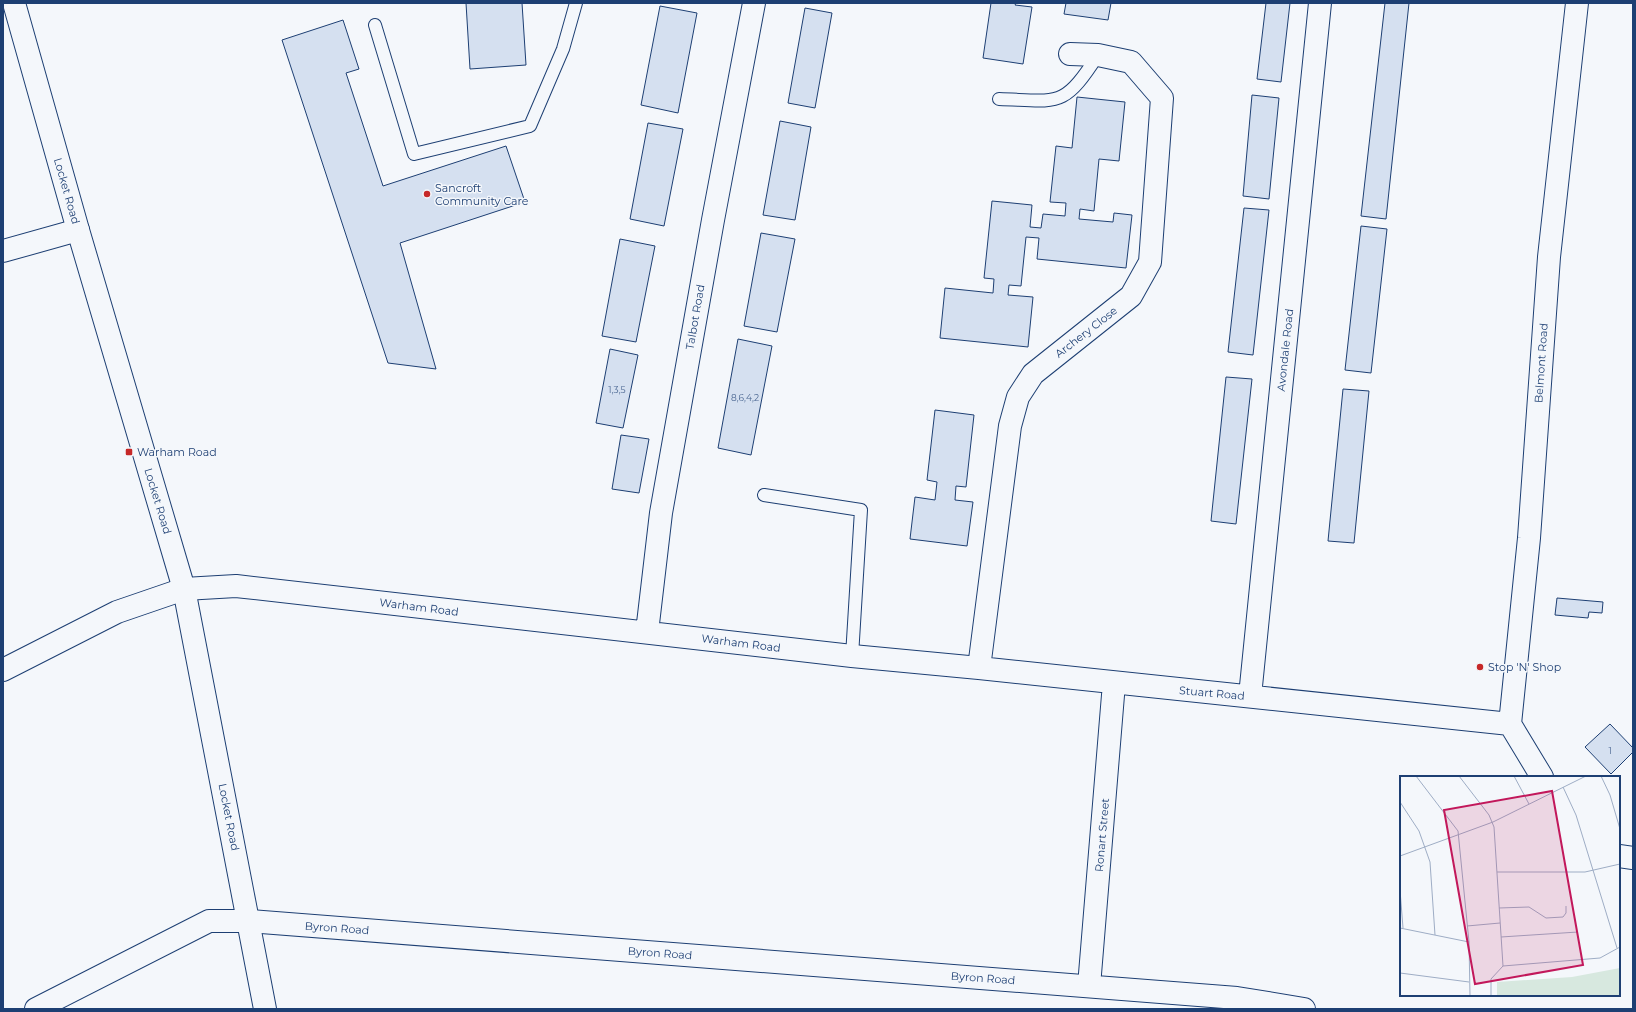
<svg xmlns="http://www.w3.org/2000/svg" width="1636" height="1012" viewBox="0 0 1636 1012" font-family="Montserrat,sans-serif">
<style>
.building{fill:#d5e0f0;stroke:#1d3f73}
.lines{fill:none;stroke-linecap:round;stroke-linejoin:round}
.service-casing{stroke:#1d3f73;stroke-width:14}
.minor-casing{stroke:#1d3f73;stroke-width:24}
.tertiary-casing{stroke:#1d3f73;stroke-width:24}
.service{stroke:#f4f7fb;stroke-width:12}
.minor{stroke:#f4f7fb;stroke-width:22}
.tertiary{stroke:#f4f7fb;stroke-width:22}
.poi-dot{fill:#c62828;stroke:#f4f7fb;stroke-width:1.5}
.labels{text-anchor:middle;dominant-baseline:central;stroke-width:3;stroke-linejoin:round;paint-order:stroke}
.number-label{font-size:9px;fill:#4b6792}
.poi-label{font-size:11px;fill:#1d3f73;stroke:#f4f7fb;text-anchor:start}
.street-label{font-size:11px;fill:#1d3f73;stroke:#f4f7fb}
.inset-road{fill:none;stroke:#9eadc5;stroke-width:1}
.view{fill:#c2185b;fill-opacity:0.15;stroke:#c2185b;stroke-width:2}
.inset-edge{fill:none;stroke:#1d3f73;stroke-width:2}
</style>
<rect width="100%" height="100%" fill="#f4f7fb"/>
<path class="building" d="M466 3H522L526 65 470 69Z
M991 3H1016L1015 5 1032 7 1023 64 983 58Z
M1066 3H1111L1108 20 1064 14Z
M1266 3H1290L1281 82 1257 79Z
M1385 3H1409L1386 219 1361 216Z
M660 6 697 13 678 113 641 105Z
M805 8 832 13 815 108 788 103Z
M343 20 359 69 346 73 383 186 506 146 525 202 400 243 436 369 388 363 282 40Z
M1252 95 1279 98 1269 199 1243 196Z
M1077 97 1125 102 1119 161 1099 159 1094 211 1080 209 1079 219 1113 222 1114 213 1132 215 1126 268 1037 259 1039 238 1026 237 1021 286 1009 285 1008 295 1033 297 1028 347 940 338 945 288 993 293 994 279 984 278 992 201 1032 205 1030 227 1041 228 1043 214 1065 216 1066 203 1050 202 1056 146 1072 148Z
M780 121 811 127 795 220 763 215Z
M648 123 683 129 664 226 630 219Z
M1244 208 1269 210 1253 355 1228 352Z
M1361 226 1387 229 1371 373 1345 370Z
M761 233 795 239 777 332 744 326Z
M620 239 655 246 636 342 602 336Z
M738 339 772 346 751 455 718 448Z
M610 349 638 355 623 428 596 423Z
M1226 377 1252 379 1236 524 1211 521Z
M1343 389 1369 391 1354 543 1328 541Z
M935 410 974 415 966 487 956 486 955 500 973 502 967 546 910 539 915 497 935 500 937 482 927 480Z
M621 435 649 439 639 493 612 489Z
M1557 598 1603 602 1602 613 1589 612 1588 618 1555 615Z
M1610 724 1633 748V752L1611 774 1585 747Z"/>
<g class="lines">
<defs>
<path id="service" d="M375 25 414 154 530 126 563 49 576 3
M999 99C1059 101 1063 109 1098 55
M764 495 861 510 852 656"/>
<path id="minor" d="M3 251 78 230
M647 632 661 513 713 220 754 3
M979 668 1010 426 1018 397 1033 374 1131 296 1150 262 1162 98 1131 62 1098 55 1070 54
M3 670 117 612 184 589 236 586 852 656 979 668 1510 724
M1250 696 1320 3
M1510 724 1529 538 1549 257 1577 3
M1510 724 1542 777
M1619 856 1633 858
M1089 986 1114 683
M36 1009 209 921H249L1237 998 1304 1009"/>
<path id="tertiary" d="M14 3 78 230 184 589 265 1009"/>
</defs>
<use href="#service" class="service-casing"/>
<use href="#minor" class="minor-casing"/>
<use href="#tertiary" class="tertiary-casing"/>
<use href="#service" class="service"/>
<use href="#minor" class="minor"/>
<use href="#tertiary" class="tertiary"/>
</g>
<g class="poi-dot">
<circle cx="427" cy="194" r="4"/>
<rect x="125" y="448" width="8" height="8" rx="2"/>
<circle cx="1480" cy="667" r="4"/>
</g>
<g class="labels">
<g class="number-label">
<text x="617" y="389">1,3,5</text>
<text x="745" y="397">8,6,4,2</text>
<text x="1610" y="750">1</text>
</g>
<g class="poi-label">
<text x="435" y="188">Sancroft<tspan x="435" dy="13">Community Care</tspan></text>
<text x="137" y="452">Warham Road</text>
<text x="1488" y="667">Stop 'N' Shop</text>
</g>
<g class="street-label">
<text transform="translate(67 191) rotate(74)">Locket Road</text>
<text transform="translate(695 317) rotate(-80)">Talbot Road</text>
<text transform="translate(1086 332) rotate(-38)">Archery Close</text>
<text transform="translate(1285 350) rotate(-84)">Avondale Road</text>
<text transform="translate(1541 363) rotate(-86)">Belmont Road</text>
<text transform="translate(158 501) rotate(73)">Locket Road</text>
<text transform="translate(419 607) rotate(7)">Warham Road</text>
<text transform="translate(741 643) rotate(7)">Warham Road</text>
<text transform="translate(1212 693) rotate(5)">Stuart Road</text>
<text transform="translate(229 817) rotate(79)">Locket Road</text>
<text transform="translate(1102 835) rotate(-85)">Ronart Street</text>
<text transform="translate(337 928) rotate(4)">Byron Road</text>
<text transform="translate(660 953) rotate(4)">Byron Road</text>
<text transform="translate(983 978) rotate(4)">Byron Road</text>
</g>
</g>
<g transform="translate(1400 776)">
<rect width="220" height="220" fill="#f4f7fb"/>
<path d="M220 192V220H97V206L172 201Z" fill="#d7e8df"/>
<path class="inset-road" d="M16 0 58 55 69 166 70 220M59 0 89 39 94 51 103 190M114 0 129 28M201 0 210 19 220 53M163 11 176 39 217 172M0 26 19 55 30 86 35 159M0 80 93 46 186 0M97 96H185L220 88M0 114 3 152M99 132 129 131 146 142 163 141 166 137V130M67 150 100 147M0 152 69 166M101 161 178 156M103 190 200 182 220 171M0 197 69 206M91 220V203L103 190"/>
<path class="view" d="M152 15 183 189 75 208 44 34Z"/>
<rect width="220" height="220" class="inset-edge"/>
</g>
<rect width="1636" height="1012" fill="none" stroke="#1d3f73" stroke-width="8"/>
</svg>
